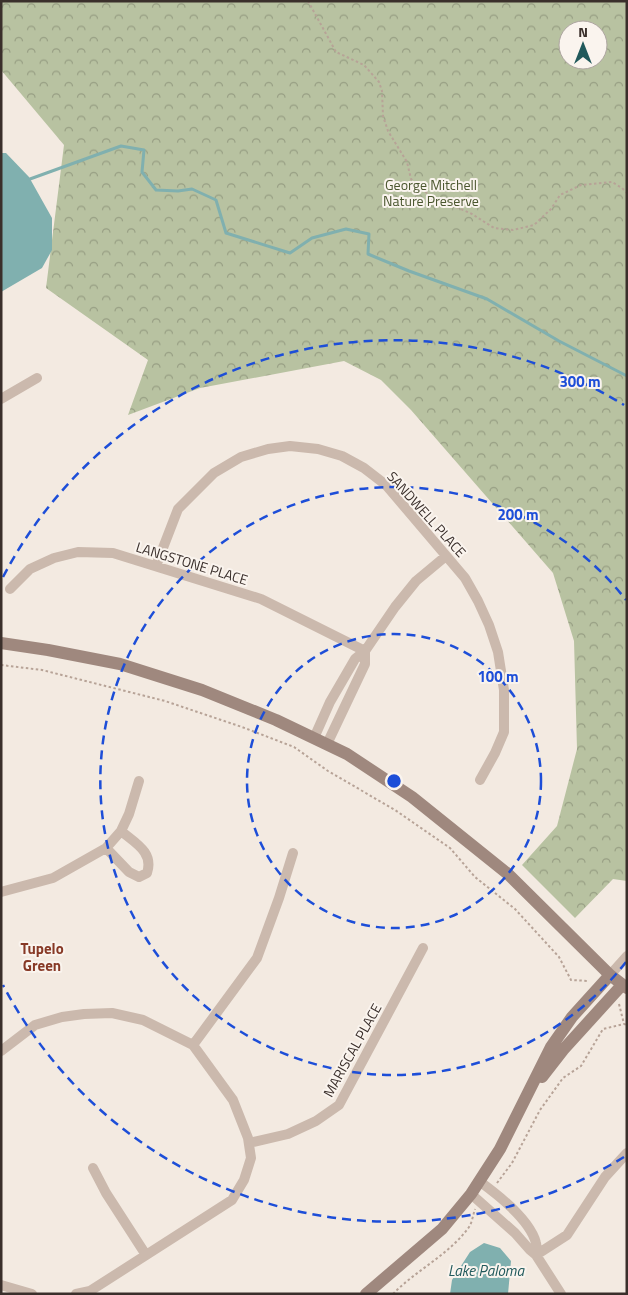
<svg xmlns="http://www.w3.org/2000/svg" width="628" height="1295" viewBox="0 0 628 1295" font-family="'Titillium Web',sans-serif">
<style>
.park{fill:url(#park-crowns);fill-rule:evenodd}
.water{fill:#80b0af}
.lines{fill:none;stroke-linecap:round;stroke-linejoin:round}
.stream{stroke:#80b0af;stroke-width:3}
.path{stroke:#b7a397;stroke-width:2;stroke-dasharray:2.5 2.5;stroke-linecap:butt}
.street{stroke:#cbb9ad;stroke-width:10}
.secondary{stroke:#9f887e;stroke-width:12}
.ring{fill:none;stroke:#1d4ed8;stroke-width:2.5;stroke-dasharray:9 6}
.labels{text-anchor:middle;dominant-baseline:central;stroke-width:4;stroke-linejoin:round;paint-order:stroke}
.park-label{font-size:14px;fill:#4b572f;stroke:#faf4ee}
.street-label{font-size:14px;fill:#3a2f2b;stroke:#faf4ee}
.neighbourhood-label{font-size:15px;font-weight:bold;fill:#873926;stroke:#faf4ee}
.water-label{font-size:15px;font-style:italic;fill:#21595b;stroke:#faf4ee}
.centre{fill:#1d4ed8;stroke:#faf4ee;stroke-width:2.5}
.ring-label{font-size:15px;text-anchor:middle;font-weight:bold;fill:#1d4ed8;stroke:#faf4ee;stroke-width:4;stroke-linejoin:round;paint-order:stroke}
</style>
<defs>
<pattern id="park-crowns" width="20" height="18" patternUnits="userSpaceOnUse" patternTransform="scale(1.25)"><rect width="20" height="18" fill="#b8c2a1"/><path d="M2 6a3 3 0 1 1 6 0M12 15a3 3 0 1 1 6 0" fill="none" stroke="#979e83"/></pattern>
</defs>
<rect width="100%" height="100%" fill="#f3eae1"/>
<path class="park" d="M1 1H627V881L613 879 575 918 522 865 557 826 577 749 574 641 553 573 411 410 381 380 344 361 200 388 128 415 148 360 46 288 64 145 1 70ZM568 30H598V60H568Z"/>
<path class="water" d="M1 153H6L29 177 52 218V250L42 268 1 292Z
M484 1243 500 1248 511 1261 508 1294H450L452 1280 470 1252Z"/>
<g class="lines">
<path class="stream" d="M30 179 121 146 144 150 142 172 156 190 178 191 192 189 216 200 226 233 290 253 312 238 346 229 369 234 368 254 409 271 487 299 559 341 627 376"/>
<path class="path" d="M308 1 336 52 364 65 379 82 382 91 383 116 388 131 407 162 411 179 429 195 472 214 494 228 513 230 534 225 551 209 560 195 581 185 612 182 622 188 627 193
M1 665 42 670 165 701 242 727 294 747 328 771 395 810 450 848 475 877 515 909 559 957 571 980 589 981
M619 1004 624 1024
M497 1183 512 1163 540 1110 563 1078 581 1066 603 1029 624 1024 627 1025
M393 1294C416 1270 449 1255 469 1227 472 1223 473 1215 475 1209"/>
<path class="street" d="M1 399 37 378
M156 566 178 509 214 473 241 457 268 449 290 446 318 449 342 456 364 468 386 485 465 578 478 601 489 625 498 652 504 690V732L495 753 480 780
M10 589 30 569 54 558 78 552 113 553 261 599 365 651
M314 738 330 702 355 659 365 651 395 607 416 581 446 556
M327 744 365 664V651
M106 848 129 872 139 877 147 873C154 852 135 843 121 831
M1 892 53 878 106 848 121 831 129 814 139 781
M610 975 627 956
M193 1045 257 958 279 898 293 853
M1 1051 35 1025 62 1017 84 1014 112 1013 143 1020 193 1045 233 1100 248 1138 251 1158 244 1180 232 1200 90 1291 76 1294
M249 1143 288 1134 316 1121 339 1105 423 948
M93 1168 106 1193 146 1255
M479 1181C497 1194 530 1220 536 1243 537 1246 536 1251 536 1255
M471 1194 515 1233 530 1250 536 1255 561 1294
M536 1255 567 1235 605 1177 627 1153
M1 1285 32 1294"/>
<path class="secondary" d="M1 643 48 650 120 664 202 690 276 720 347 754 412 797 508 874 610 975 627 988
M542 1077 563 1050 622 985
M366 1294 442 1229 471 1194 500 1149 551 1047 572 1017 610 975"/>
</g>
<g class="ring">
<circle cx="394" cy="781" r="147"/>
<path d="M626 962A294 294 0 1 1 626 600"/>
<path d="M624 1157A441 441 0 0 1 3 985M3 577A441 441 0 0 1 624 405"/>
</g>
<g class="labels">
<g class="park-label">
<text x="431" y="184">George Mitchell<tspan x="431" dy="16">Nature Preserve</tspan></text>
</g>
<g class="street-label">
<text transform="translate(427 514) rotate(48)">SANDWELL PLACE</text>
<text transform="translate(192 563) rotate(17)">LANGSTONE PLACE</text>
<text transform="translate(352 1050) rotate(-61)">MARISCAL PLACE</text>
</g>
<g class="neighbourhood-label">
<text x="42" y="948">Tupelo<tspan x="42" dy="17">Green</tspan></text>
</g>
<g class="water-label">
<text x="486" y="1270">Lake Paloma</text>
</g>
</g>
<circle cx="394" cy="781" r="8" class="centre"/>
<g class="ring-label">
<text x="580" y="387">300 m</text>
<text x="518" y="520">200 m</text>
<text x="498" y="682">100 m</text>
</g>
<rect width="628" height="1295" fill="none" stroke="#3a2f2b" stroke-width="5"/>
<g transform="translate(583 45)"><circle r="24" fill="#faf4ee" stroke="#ada5a0"/>
<path d="M0-4L9 19L0 12L-9 19Z" fill="#21595b"/>
<text y="-8" font-size="14" font-weight="bold" text-anchor="middle" fill="#3a2f2b">N</text>
</g>
</svg>
